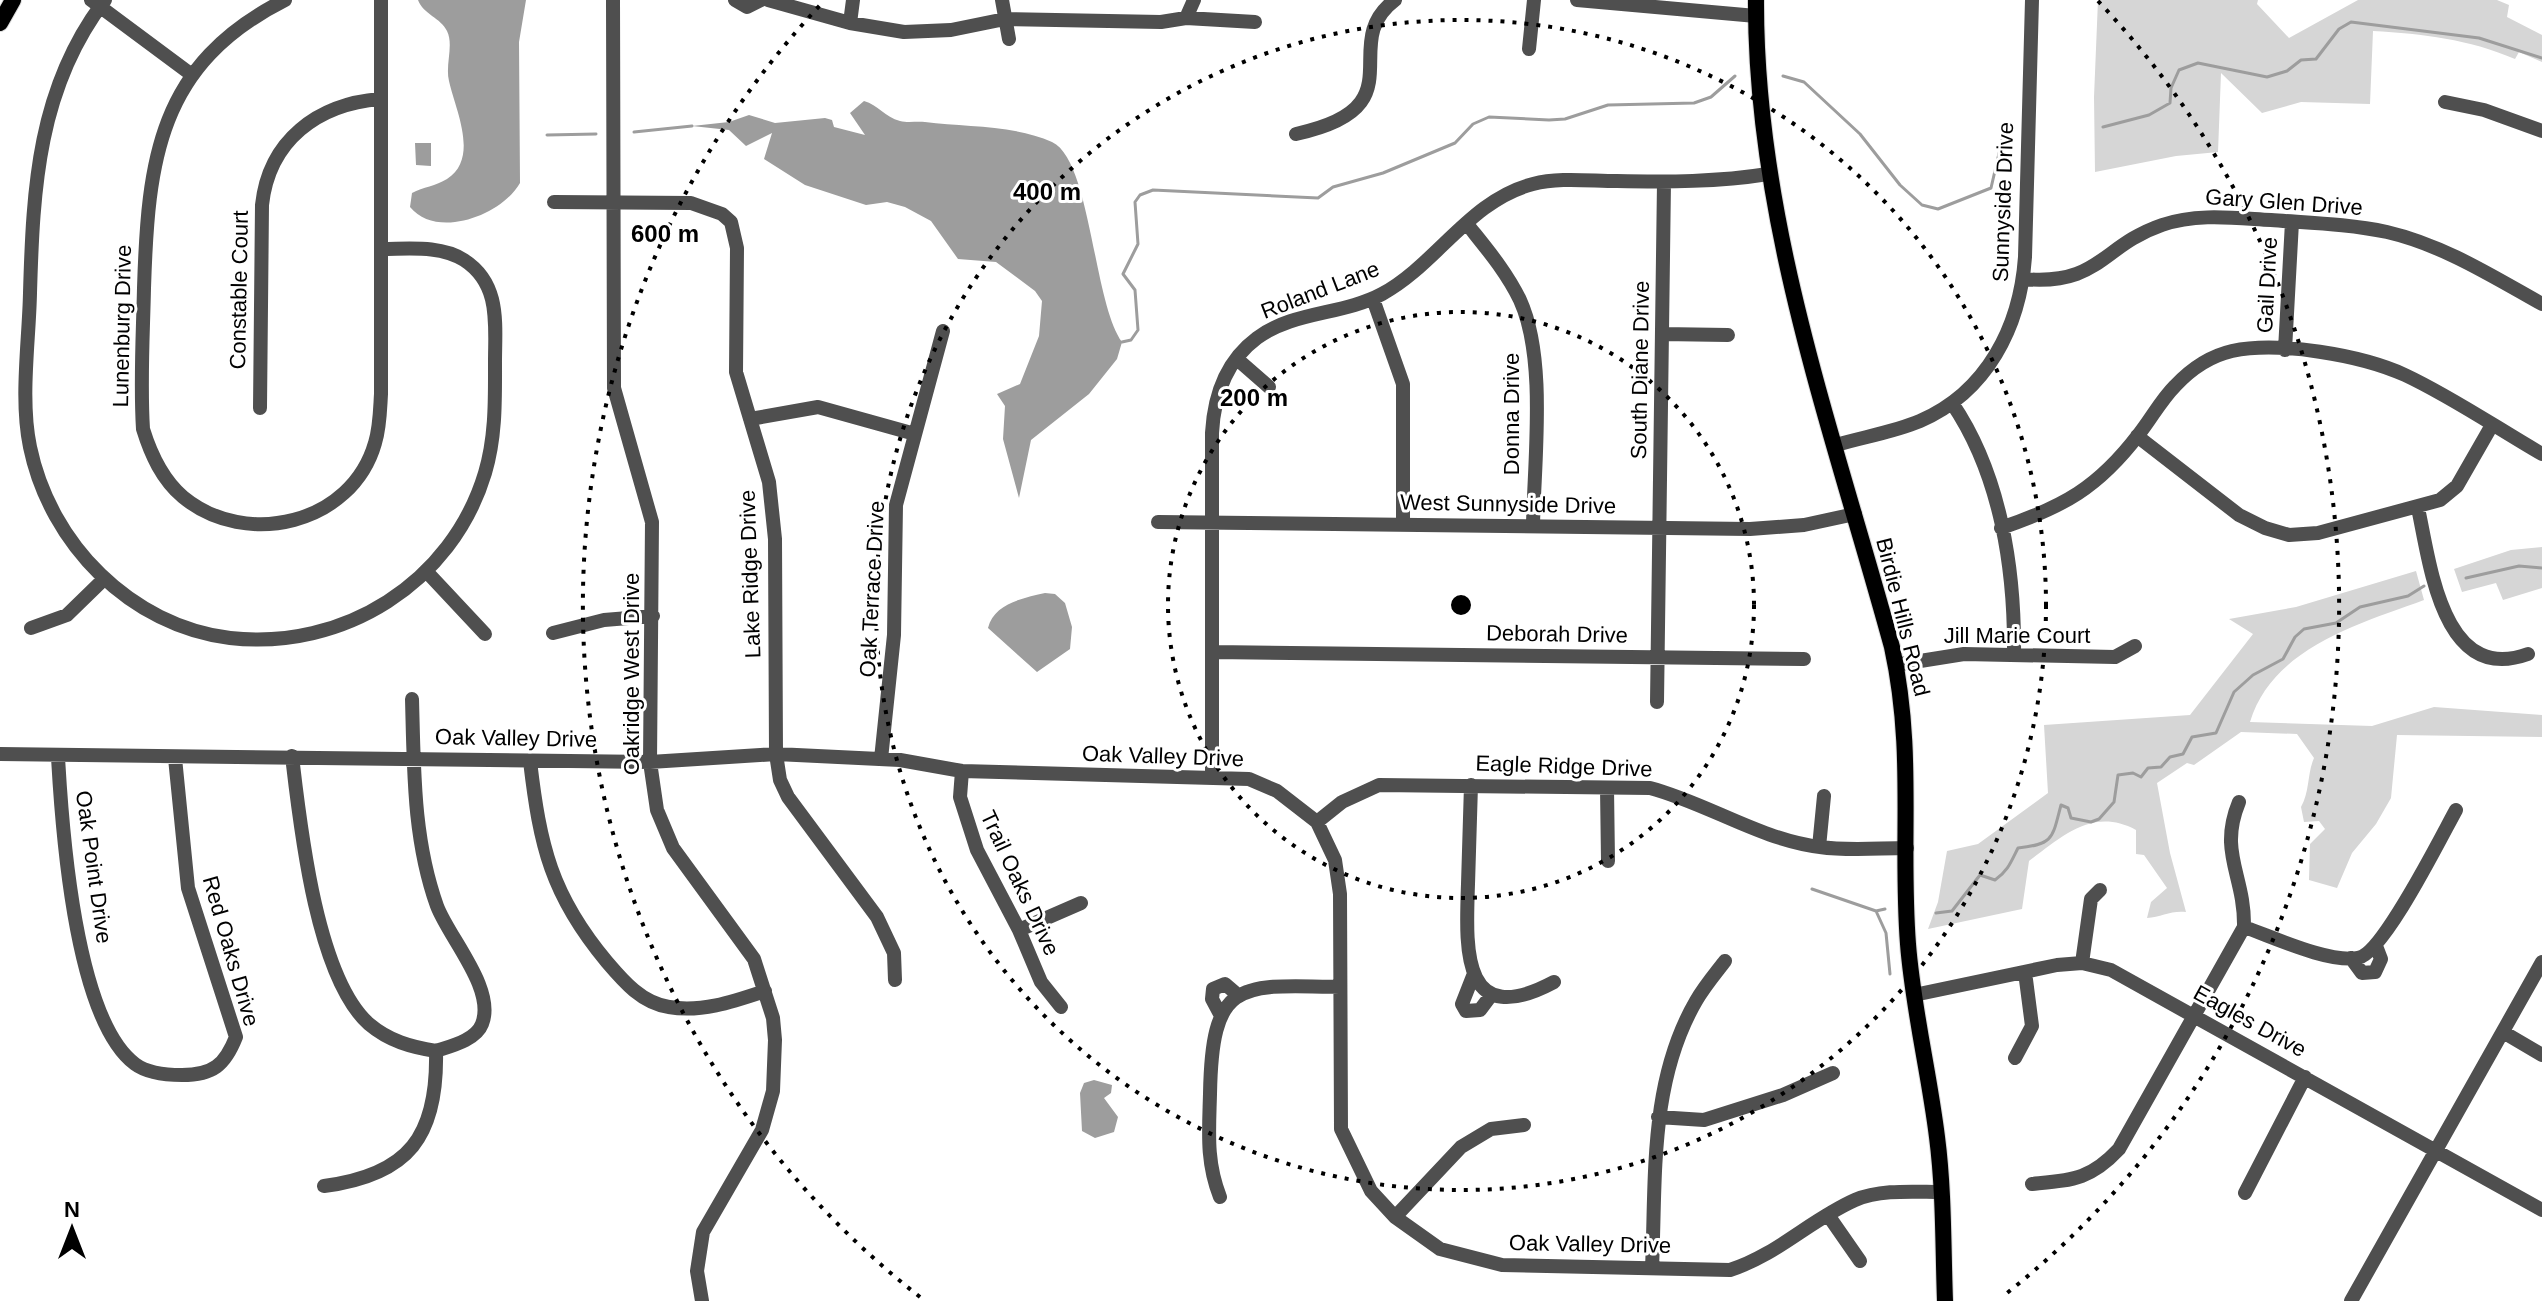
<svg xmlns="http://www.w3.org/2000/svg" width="2542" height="1301" viewBox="0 0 2542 1301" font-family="Helvetica,sans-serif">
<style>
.green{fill:#d6d6d6}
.water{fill:#9d9d9d}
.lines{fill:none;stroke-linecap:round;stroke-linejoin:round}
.stream{stroke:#9d9d9d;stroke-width:3}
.major-casing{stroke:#dbdbdb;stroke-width:18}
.minor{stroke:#4f4f4f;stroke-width:14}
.major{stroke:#000;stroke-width:16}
.ring{fill:none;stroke:#000;stroke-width:4;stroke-dasharray:4 8}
.labels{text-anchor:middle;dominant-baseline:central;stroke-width:6;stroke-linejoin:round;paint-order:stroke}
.street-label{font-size:22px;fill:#000;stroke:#fff}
.centre{fill:#000;stroke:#fff;stroke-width:4}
.ring-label{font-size:24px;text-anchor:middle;font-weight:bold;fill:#000;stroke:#fff;stroke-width:6;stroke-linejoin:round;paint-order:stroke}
</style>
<rect width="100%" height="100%" fill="#fff"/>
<path class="green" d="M2098 0H2258L2257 4 2289 38 2358 0H2497L2509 5 2507 17 2542 35V62L2519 52 2515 59C2468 39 2424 34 2373 31L2370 104 2301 102 2262 113 2221 73 2218 152 2176 156 2095 172 2094 97Z
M2542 547V588L2503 600 2496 583 2462 592 2454 569 2511 550Z
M2416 571 2424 600C2359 624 2272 648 2250 722L2372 726 2434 707 2542 715V737L2397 735 2391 798 2376 824 2352 853 2337 888 2309 880 2310 844 2325 829 2319 821 2304 822 2301 807C2310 791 2307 774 2314 758L2297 734 2241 732 2194 765 2187 763 2157 783 2170 853 2186 912C2172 910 2161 917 2147 918L2151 902 2167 888 2144 855 2136 854V830C2093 807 2063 836 2029 861L2022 909 1928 929 1938 902 1947 851 1978 844 2048 793 2044 725 2190 715 2253 634 2229 619 2296 607Z"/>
<path class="water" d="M418 0H526L519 42 520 183C502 215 437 240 410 207L412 193C423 187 436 186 447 179 480 158 455 109 449 81 445 65 454 45 447 31 441 18 423 14 418 0Z
M864 101C878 105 885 117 900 121 908 123 917 121 925 122 965 127 1015 125 1052 142 1091 160 1093 302 1122 342L1117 359 1089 394 1031 440 1019 498 1003 439 1005 406 997 394 1020 384 1039 336 1042 301 1035 291 996 262 958 259 931 221 905 207 887 202 866 205 805 185 764 159 772 133 746 146 729 130 692 126 729 122 749 115 775 123 825 118 832 120 834 127 865 135 850 113Z
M415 143H431V166L416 165Z
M1045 593 1055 594 1065 603 1072 627 1070 649 1037 672 988 628C994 603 1024 598 1045 593Z
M1094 1080 1112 1085 1111 1093 1104 1098 1118 1117 1114 1132 1095 1138 1082 1131 1080 1093 1084 1083Z"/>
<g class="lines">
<path class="stream" d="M1783 76 1804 82 1860 134 1900 185 1922 205 1938 209 1991 188 2003 136 2009 131
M2103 127 2149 115 2170 103 2171 88 2179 70 2198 63 2267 77 2287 71 2301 60 2316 59 2339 29 2351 22 2479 38 2542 58
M634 132 692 126
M547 135 596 134
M1122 342 1131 340 1138 330 1135 290 1123 274 1138 244 1135 202 1140 195 1153 190 1318 198 1333 187 1383 173 1455 143 1473 124 1489 117 1549 120 1565 119 1608 105 1694 103 1711 97 1735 76
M2466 578 2519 566 2542 568
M1812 889 1876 911 1886 933 1890 974
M1876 911 1885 909
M1936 913 1952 911 1980 875 1995 880C2008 871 2011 862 2018 848 2054 844 2052 839 2061 805L2068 808 2071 818 2091 822 2099 819 2114 802 2118 775 2133 773 2141 777 2148 768 2161 767 2170 757 2183 754 2192 737 2216 733 2234 692 2253 675 2283 659 2295 637 2304 629 2336 623 2360 607 2408 596 2424 586"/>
<defs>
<path id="major" d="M1756 0C1755 223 1834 434 1892 647 1915 752 1900 840 1908 944 1913 1009 1929 1072 1937 1137 1944 1191 1943 1247 1945 1301
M0 23 13 0"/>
</defs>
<use href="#major" class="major-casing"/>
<path class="minor" d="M91 0 192 75
M105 0C38 87 33 188 30 293 29 342 20 399 30 447 50 544 131 626 230 638 343 651 452 583 485 473 496 436 495 399 495 362 495 324 501 284 464 260 440 245 409 249 382 249
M285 0C158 64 148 160 144 288 143 335 140 382 143 429 151 455 162 479 183 497 246 549 352 524 375 443 380 427 380 410 381 394V0
M613 0 614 388 652 522 650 762 657 810 673 848 754 959 773 1018 775 1040 773 1091 762 1130 703 1232 697 1271 702 1301
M735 0 747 7 761 0
M768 0 850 23 904 32 951 30 1005 19 1161 22 1186 18 1255 22
M1002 0 1009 39
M1577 0 1756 16
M1186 18 1194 0
M850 23 853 0
M1529 49 1534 0
M2445 102 2484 110 2542 131
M1296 134C1421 107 1335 45 1395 0
M554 202 691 203 722 214 731 222 737 248 736 372 769 482 775 539 776 754 780 780 788 797 877 917 894 953 895 980
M1467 224C1486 248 1506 271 1520 300 1547 359 1534 461 1533 526
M2023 279C2100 286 2101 246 2162 225 2197 213 2234 218 2271 220 2310 223 2349 224 2387 232 2443 245 2492 276 2542 304
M1373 299 1403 384V525
M1662 334 1728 335
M2285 350 2292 222
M1237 359 1269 387
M1952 403C2001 475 2015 570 2014 655
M260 408 262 205C269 140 318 104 380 99
M750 419 818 407 915 434
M2137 436 2239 515 2265 528 2289 535 2318 533 2440 500 2457 486 2492 425
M1836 445C1863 437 1894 432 1920 421 1987 392 2020 327 2025 257L2032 0
M2418 508C2430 563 2442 685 2528 654
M1158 522 1750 529 1804 525 1855 514
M2001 528C2063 507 2098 488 2139 434 2151 419 2161 400 2175 386 2190 370 2210 356 2232 351 2279 341 2361 355 2405 375 2452 397 2497 428 2542 454
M426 571 485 634
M31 628 67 615 104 579
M553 633 604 620 653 616
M1213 652 1804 659
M1895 665 1964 654 2115 657 2135 646
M412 699C414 769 413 839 437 906 449 938 496 989 482 1024 476 1040 451 1046 436 1051
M1657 702 1664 182
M0 754 650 762 776 754 900 760 962 771 1249 779 1277 791 1317 822 1335 860 1340 894 1341 1129 1371 1191 1395 1217 1440 1249 1502 1265 1730 1270C1777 1255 1810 1220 1855 1200 1881 1189 1914 1192 1941 1192
M292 756C300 824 316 977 369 1024 389 1041 411 1047 436 1051
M58 757C62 829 75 1019 135 1064 147 1073 167 1075 182 1075 213 1075 225 1065 236 1037L188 888 175 758
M881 759 894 635 896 505 943 331
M530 761C540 846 551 895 607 962 624 982 642 1003 669 1007 701 1013 735 1001 765 991
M962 771 960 797 977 850 1019 930 1041 982 1061 1007
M1212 776V433C1214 396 1226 361 1257 338 1293 311 1343 315 1382 294 1437 264 1470 200 1533 184 1559 177 1590 181 1617 181 1668 182 1718 182 1768 174
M1471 785C1470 818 1469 851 1468 884 1466 947 1460 1032 1554 982
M1607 788 1608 861
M1317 822 1342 802 1379 785 1650 788C1707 803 1761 840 1820 847 1848 851 1879 848 1907 848
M1819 847 1824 796
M2244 927C2273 937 2328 963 2358 958 2383 954 2441 837 2456 810
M1019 930 1081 903
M2351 958 2362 973 2375 972 2381 959 2376 946
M2082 963 2091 899 2100 890
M1473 976 1462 1004 1466 1011 1480 1010 1492 994
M1914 995 2057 965 2082 963 2111 970 2542 1210
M1220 1014 1212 999 1213 989 1225 984 1239 996
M2503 1032 2542 1055
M2015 1058 2032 1026 2025 972
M1658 1117 1704 1120 1783 1095 1833 1073
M2032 1184C2072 1180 2090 1180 2119 1149L2244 927C2245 875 2218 853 2239 802
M324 1186C409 1175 438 1136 436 1051
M2245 1193 2305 1077
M1220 1197C1206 1161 1209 1132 1210 1094 1212 981 1237 984 1339 987
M1828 1215 1860 1261
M1395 1217 1461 1147 1491 1129 1524 1125
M1652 1268C1656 1178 1649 1082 1696 1001 1704 987 1715 974 1725 961
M2351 1301 2542 962"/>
<use href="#major" class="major"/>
</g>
<g class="ring">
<circle cx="1461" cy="605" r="293"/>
<circle cx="1461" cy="605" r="585"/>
<path d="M920 1297A878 878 0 0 1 824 1M2098 1A878 878 0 0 1 2002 1297"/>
</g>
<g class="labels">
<g class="street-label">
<text transform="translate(2003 202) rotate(-88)">Sunnyside Drive</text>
<text transform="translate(2284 202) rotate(4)">Gary Glen Drive</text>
<text transform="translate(2267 285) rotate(-87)">Gail Drive</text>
<text transform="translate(239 290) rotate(-89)">Constable Court</text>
<text transform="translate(1320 290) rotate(-21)">Roland Lane</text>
<text transform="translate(122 326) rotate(-89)">Lunenburg Drive</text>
<text transform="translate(1640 370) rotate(-89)">South Diane Drive</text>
<text transform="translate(1511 414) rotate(-90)">Donna Drive</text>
<text transform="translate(1508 504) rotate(1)">West Sunnyside Drive</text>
<text transform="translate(750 574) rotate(-92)">Lake Ridge Drive</text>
<text transform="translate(872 589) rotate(-87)">Oak Terrace Drive</text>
<text transform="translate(1903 617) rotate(76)">Birdie Hills Road</text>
<text transform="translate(1557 634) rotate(1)">Deborah Drive</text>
<text x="2017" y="635">Jill Marie Court</text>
<text transform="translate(631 674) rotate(-90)">Oakridge West Drive</text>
<text transform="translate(516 738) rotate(1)">Oak Valley Drive</text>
<text transform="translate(1163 756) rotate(2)">Oak Valley Drive</text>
<text transform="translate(1564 766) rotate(2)">Eagle Ridge Drive</text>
<text transform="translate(94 867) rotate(82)">Oak Point Drive</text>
<text transform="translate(1020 883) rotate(65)">Trail Oaks Drive</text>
<text transform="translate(231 951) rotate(74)">Red Oaks Drive</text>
<text transform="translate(2250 1021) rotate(29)">Eagles Drive</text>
<text transform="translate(1590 1244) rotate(1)">Oak Valley Drive</text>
</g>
</g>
<circle cx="1461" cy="605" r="12" class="centre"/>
<g class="ring-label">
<text x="1047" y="200">400 m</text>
<text x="665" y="242">600 m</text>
<text x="1254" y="406">200 m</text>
</g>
<g transform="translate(72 1229)" stroke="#ffffff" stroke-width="6" paint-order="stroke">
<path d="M0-6L14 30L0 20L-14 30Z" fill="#000000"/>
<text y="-12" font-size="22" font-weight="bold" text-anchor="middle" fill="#000000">N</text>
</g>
</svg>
